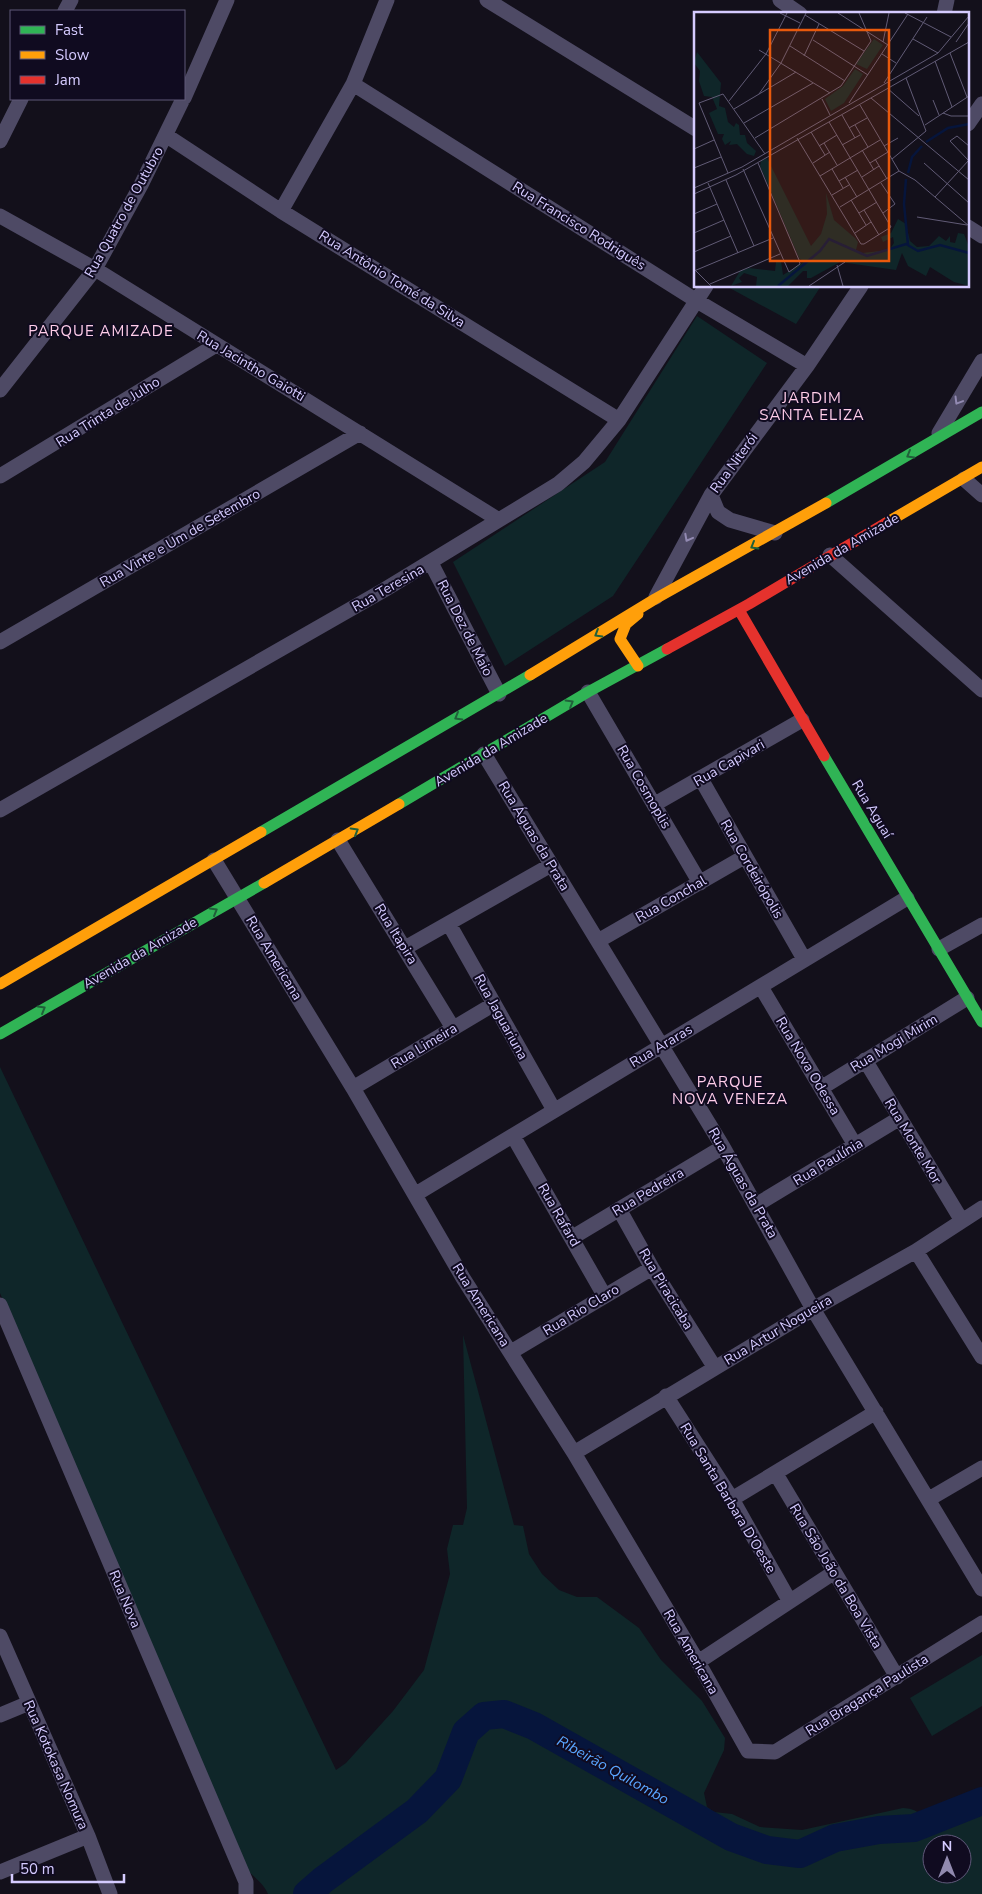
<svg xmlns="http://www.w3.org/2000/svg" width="982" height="1894" viewBox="0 0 982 1894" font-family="'Nunito Sans',sans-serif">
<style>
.green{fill:#0f2629;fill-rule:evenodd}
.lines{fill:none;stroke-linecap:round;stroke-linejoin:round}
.river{stroke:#06153c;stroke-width:28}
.street{stroke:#4e4a65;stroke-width:15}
.fast{stroke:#30b455;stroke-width:11}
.slow{stroke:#ff9f0a;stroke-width:11}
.jam{stroke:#e5322d;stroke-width:11}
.oneway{stroke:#928ab2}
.oneway2{stroke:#20603a}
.labels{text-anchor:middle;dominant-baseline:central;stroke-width:4;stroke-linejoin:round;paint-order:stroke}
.street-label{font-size:14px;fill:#d5cbff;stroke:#100b20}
.neighbourhood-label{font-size:15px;letter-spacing:1px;fill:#ffcde9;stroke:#100b20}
.water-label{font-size:15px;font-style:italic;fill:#59a5ff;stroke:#100b20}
.inset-river{fill:none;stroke:#06153c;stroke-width:2.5}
.inset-road{fill:none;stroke:#615b76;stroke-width:1}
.view{fill:#e8590c;fill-opacity:0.15;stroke:#e8590c;stroke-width:2.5}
.inset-edge{fill:none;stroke:#d5cbff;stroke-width:2.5}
</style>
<rect width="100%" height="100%" fill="#13101b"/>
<path class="green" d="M726 286H821L796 324Z
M697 316 767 363 613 596 505 666 453 562 605 462Z
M0 1067 336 1770 346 1763 393 1711 424 1670 450 1574 447 1549 453 1525H463L467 1508 463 1335 514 1525 523 1526 529 1554 542 1574 559 1590 577 1597H597L639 1628 661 1660 702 1701 725 1738 724 1750 704 1793 707 1807 714 1812 732 1814 760 1827 802 1830 903 1808C917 1809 917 1813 928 1817 946 1825 966 1808 982 1800V1894H268C263 1882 251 1875 242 1865L180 1723 0 1293ZM932 1844H962V1874H932Z
M982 1655V1706L932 1736 910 1698Z"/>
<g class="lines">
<path class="river" d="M307 1894 323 1880 417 1811 448 1779 466 1732 484 1716 504 1714 534 1726 731 1837 767 1850 800 1854 835 1838 879 1830 914 1828 982 1801"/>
<path class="street" d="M487 0 696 129
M780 0 800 14
M65 11 71 0
M944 14 947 0
M353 84 697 301 807 366
M184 98 227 0
M968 124 982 104
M167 136 281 211 619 420
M0 141 21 99
M281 211 353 84 387 0
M0 216 95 269 499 520
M968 227 982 236
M0 390 95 269 141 185 183 99
M939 433 982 361
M0 476 216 345
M964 479 982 495
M711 495 718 512 730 520 775 533
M830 555 982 690
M431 563 499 694
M656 597 711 495 807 366 861 286
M0 642 360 433
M588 692 700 883
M484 754 723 1147 813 1309 982 1589
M701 779 804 959
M655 804 802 720
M0 810 384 590 558 484 584 462 619 420 706 286
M338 840 453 1028
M214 860 353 1088 463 1278 574 1453 698 1662 748 1751 775 1752 982 1623
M449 924 554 1110
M598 941 744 857
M405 948 551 865
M939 949 982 925
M761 987 855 1145
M865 1060 962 1221
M353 1088 494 1004
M821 1088 967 998
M513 1136 604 1295
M416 1194 907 898
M756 1205 900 1118
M619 1209 652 1268 715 1368
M573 1237 723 1147
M916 1251 982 1357
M0 1305 246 1882V1894
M511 1352 652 1268
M666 1396 732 1499 789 1600
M574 1453 813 1309 916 1251 982 1208
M776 1474 897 1677
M732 1499 876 1412
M929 1499 982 1468
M0 1636 88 1836 110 1894
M698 1662 833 1573
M0 1715 29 1703
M0 1872 88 1836"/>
<path class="fast" d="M826 503 982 412
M824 756 982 1022
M399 804 588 692 667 649
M261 832 530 675
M0 1034 264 883"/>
<path class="slow" d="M886 523 982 467
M638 614 626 624 620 639 638 666
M530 675 655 599 826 503
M264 883 399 804
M0 984 261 832"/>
<path class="jam" d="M739 610 824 756
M667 649 749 604 886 523"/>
</g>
<defs><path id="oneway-chevron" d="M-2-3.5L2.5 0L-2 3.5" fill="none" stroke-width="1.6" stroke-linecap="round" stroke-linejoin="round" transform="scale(1.25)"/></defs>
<g class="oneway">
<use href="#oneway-chevron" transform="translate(958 401) rotate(121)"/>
<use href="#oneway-chevron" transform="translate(688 538) rotate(118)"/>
</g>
<g class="oneway2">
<use href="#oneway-chevron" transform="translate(910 455) rotate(150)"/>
<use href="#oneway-chevron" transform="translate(754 546) rotate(150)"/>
<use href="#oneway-chevron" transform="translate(598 634) rotate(149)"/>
<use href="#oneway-chevron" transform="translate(570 703) rotate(-31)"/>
<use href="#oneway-chevron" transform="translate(458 717) rotate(150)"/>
<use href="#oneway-chevron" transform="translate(355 831) rotate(-30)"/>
<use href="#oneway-chevron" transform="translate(214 911) rotate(-30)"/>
<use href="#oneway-chevron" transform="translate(42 1009) rotate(-30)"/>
</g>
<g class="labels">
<g class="street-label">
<text transform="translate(124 212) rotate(-61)">Rua Quatro de Outubro</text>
<text transform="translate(579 226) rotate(32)">Rua Francisco Rodriguês</text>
<text transform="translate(392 279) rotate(32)">Rua Antônio Tomé da Silva</text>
<text transform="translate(251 366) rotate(31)">Rua Jacintho Gaiotti</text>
<text transform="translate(108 412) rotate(-32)">Rua Trinta de Julho</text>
<text transform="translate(734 463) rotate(-54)">Rua Niterói</text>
<text transform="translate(180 538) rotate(-30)">Rua Vinte e Um de Setembro</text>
<text transform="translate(842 549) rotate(-30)">Avenida da Amizade</text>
<text transform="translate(388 588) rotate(-30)">Rua Teresina</text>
<text transform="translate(465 628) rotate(63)">Rua Dez de Maio</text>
<text transform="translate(491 750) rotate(-31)">Avenida da Amizade</text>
<text transform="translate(729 763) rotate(-30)">Rua Capivari</text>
<text transform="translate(644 787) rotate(60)">Rua Cosmoplis</text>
<text transform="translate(872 809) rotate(59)">Rua Aguaí</text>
<text transform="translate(534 836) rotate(59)">Rua Águas da Prata</text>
<text transform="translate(752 869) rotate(60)">Rua Cordeirópolis</text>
<text transform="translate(671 899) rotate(-30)">Rua Conchal</text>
<text transform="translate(396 934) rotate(58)">Rua Itapira</text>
<text transform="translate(140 953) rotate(-30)">Avenida da Amizade</text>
<text transform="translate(274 958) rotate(59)">Rua Americana</text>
<text transform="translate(501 1017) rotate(61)">Rua Jaguariuna</text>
<text transform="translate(894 1043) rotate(-31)">Rua Mogi Mirim</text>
<text transform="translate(424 1046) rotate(-31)">Rua Limeira</text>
<text transform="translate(661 1046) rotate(-31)">Rua Araras</text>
<text transform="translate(808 1066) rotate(59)">Rua Nova Odessa</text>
<text transform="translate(913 1141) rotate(59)">Rua Monte Mor</text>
<text transform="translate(828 1162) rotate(-31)">Rua Paulínia</text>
<text transform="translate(743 1183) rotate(60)">Rua Águas da Prata</text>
<text transform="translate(648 1192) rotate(-31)">Rua Pedreira</text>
<text transform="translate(559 1215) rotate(60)">Rua Rafard</text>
<text transform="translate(666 1289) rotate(59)">Rua Piracicaba</text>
<text transform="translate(481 1305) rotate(58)">Rua Americana</text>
<text transform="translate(581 1310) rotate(-31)">Rua Rio Claro</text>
<text transform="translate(778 1330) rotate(-31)">Rua Artur Nogueira</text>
<text transform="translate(728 1498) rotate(59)">Rua Santa Barbara D'Oeste</text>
<text transform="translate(836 1576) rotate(59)">Rua São João da Boa Vista</text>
<text transform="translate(125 1599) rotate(67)">Rua Nova</text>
<text transform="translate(691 1652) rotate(60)">Rua Americana</text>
<text transform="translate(867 1695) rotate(-32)">Rua Bragança Paulista</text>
<text transform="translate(56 1765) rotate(66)">Rua Kotokasa Nomura</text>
</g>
<g class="neighbourhood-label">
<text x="101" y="331">PARQUE AMIZADE</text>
<text x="812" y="398">JARDIM<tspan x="812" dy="17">SANTA ELIZA</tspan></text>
<text x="730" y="1082">PARQUE<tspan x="730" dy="17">NOVA VENEZA</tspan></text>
</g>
<g class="water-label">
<text transform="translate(613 1770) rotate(29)">Ribeirão Quilombo</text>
</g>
</g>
<g transform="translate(694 12)">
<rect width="275" height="275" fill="#13101b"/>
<path d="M180 27 189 33 173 57 162 52ZM3 40 27 71 25 94 31 96 34 110 40 115 42 111 45 113 46 123H51L53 131 62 139 60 144 53 142 43 132 35 133 37 129 31 133 28 127 30 122H24L15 101 23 97 18 85 10 84 5 69 6 59 0 51ZM161 57 169 62 150 91 137 99 131 87 149 74ZM73 146 117 234 127 222 133 202 132 181 140 208 161 226 164 230 162 238 168 241 195 238 200 231 199 225 189 230 187 225 197 221 204 207 212 212 216 229 223 235 235 234 245 224 252 229 256 224V230L261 231 264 221 270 222 275 235V274L260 270 236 255 232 264 214 254 208 241 202 258 146 250 117 266H113V259H109L94 274H62L63 265 50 261 45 266 48 270 37 274 46 259 55 256 81 259 82 250 87 249 89 263 110 250 105 246 66 154 67 149Z" fill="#0f2629"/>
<path class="inset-river" d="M232 130 254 116 275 112M214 161 218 145 228 134M212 167 210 192 214 233M84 274 126 239 135 227 173 244 212 232 224 239 246 233 275 241"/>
<path class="inset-road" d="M86 1 106 11M144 1 194 33M211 1 257 25M111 3 170 39M219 27 244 41M119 28 174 63M189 30 195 1M262 30 275 11M96 34 151 69M65 38 136 81M256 41 273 85M188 42 202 51M110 44 125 12M241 49 258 95M190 71 233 5M193 76 225 104M65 82 87 51 112 1M177 86 275 168M128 87 136 103M239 88 245 103M35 89 72 42 93 1M155 91 214 2M166 93 205 159 221 168 275 214M40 97 102 60M249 101 257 104H275M148 103 161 126M50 111 119 71M161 113 174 135M231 113 275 84M155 116 173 106M117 120 131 143M61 126 147 74 177 29 165 1M103 126 167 232H170L197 215 135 110M130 131 143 153M148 133 166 123M125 134 143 123M190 134 204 126M275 134 263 124 256 129 275 149M0 137 20 128M168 138 180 158M181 147 193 167M198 147 232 119 212 66M119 151 136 140M176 151 194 140M230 151 275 191M0 156 27 145M49 157 95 260 106 252 105 248 64 151M138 157 149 176M34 161 5 91 29 82 71 142M126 164 186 128M151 165 163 185M168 165 185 154M32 168 60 234M145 169 164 158M14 171 44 241M187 171 201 192 189 201M0 176 48 155 244 41 275 4M0 182 42 163 275 30M138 183 155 173M241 185 275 148M157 188 172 213M146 195 205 159M170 198 185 223M165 201 183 190M0 202 23 192M223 205 273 213M0 221 30 208M161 221 177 210M0 240 37 224M143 253 149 274M0 259 79 226M2 259 17 274M16 272 86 242M115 274 151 250"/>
<path class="view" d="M76 18H195V249H76Z"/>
<rect width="275" height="275" class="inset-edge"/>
</g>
<rect x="10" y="10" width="175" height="90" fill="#100b20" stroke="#5f5879"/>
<rect x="20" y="26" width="25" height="8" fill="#30b455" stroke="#5f5879"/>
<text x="55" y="35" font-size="15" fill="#d5cbff">Fast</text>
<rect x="20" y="51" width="25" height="8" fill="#ff9f0a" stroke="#5f5879"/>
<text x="55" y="60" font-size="15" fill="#d5cbff">Slow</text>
<rect x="20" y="76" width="25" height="8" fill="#e5322d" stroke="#5f5879"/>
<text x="55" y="85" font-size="15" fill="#d5cbff">Jam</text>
<g transform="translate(947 1859)"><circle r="24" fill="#100b20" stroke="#5f5879"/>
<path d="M0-4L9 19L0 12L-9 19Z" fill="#918aaf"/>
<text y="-8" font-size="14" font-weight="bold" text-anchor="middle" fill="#d5cbff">N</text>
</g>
<path d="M12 1874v8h112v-8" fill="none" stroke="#d5cbff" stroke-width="2.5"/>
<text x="20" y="1874" font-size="15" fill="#d5cbff" stroke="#100b20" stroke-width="4" paint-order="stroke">50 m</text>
</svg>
